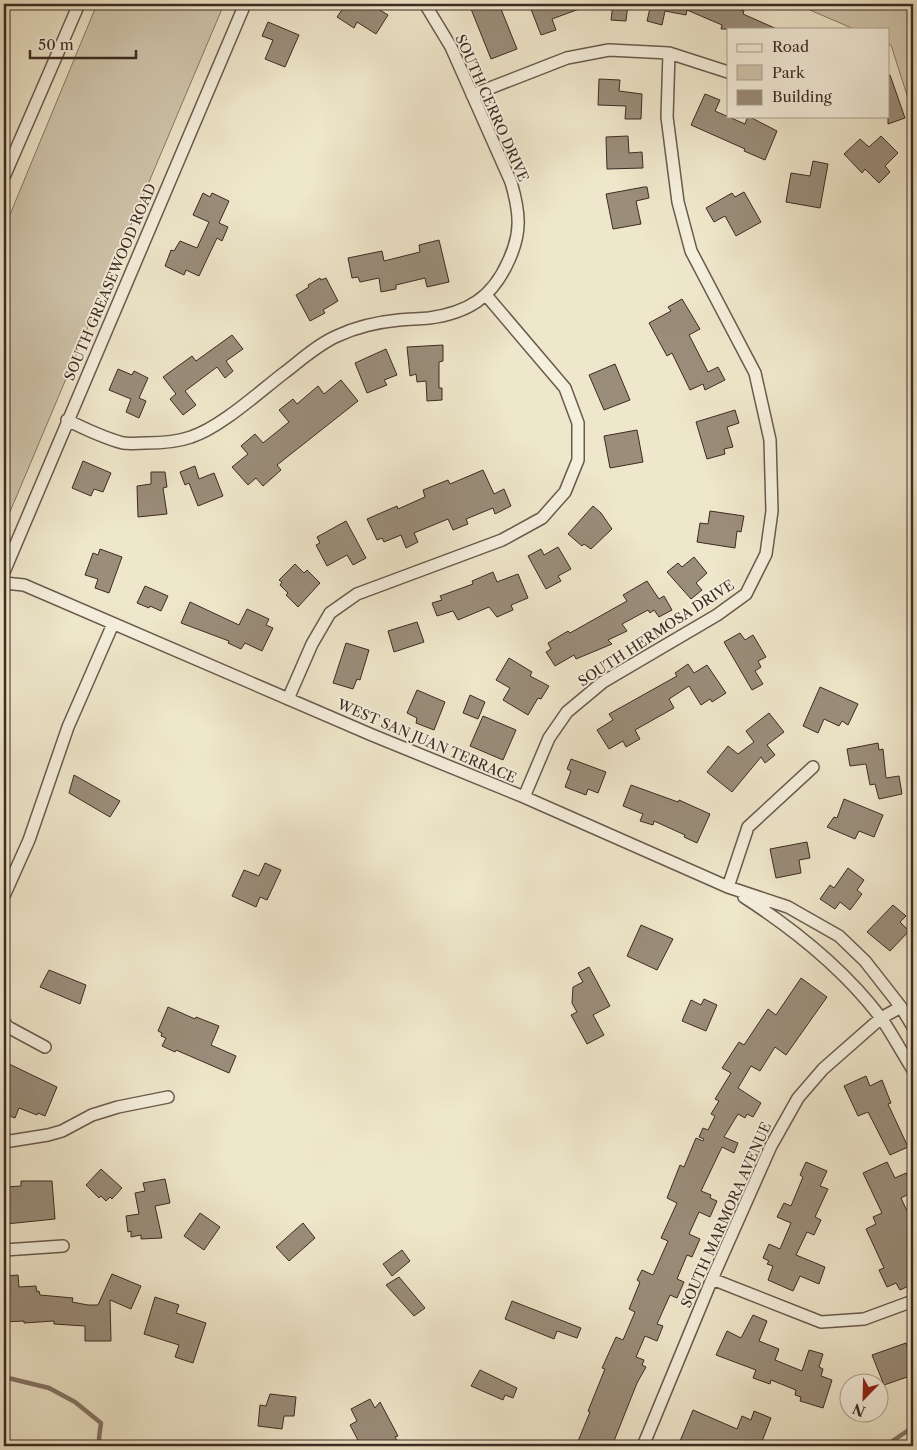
<svg xmlns="http://www.w3.org/2000/svg" width="917" height="1450" viewBox="0 0 917 1450" font-family="'Libre Caslon Text',serif">
<style>
.green{fill:#d1c7ae;stroke:#877968}
.lines{fill:none;stroke-linecap:round;stroke-linejoin:round}
.stream{stroke:#837566;stroke-width:4.5}
.building{fill:#9a8d7a;stroke:#3d2b23}
.minor-casing{stroke:#6a5a4d;stroke-width:14}
.minor{stroke:#f5efdd;stroke-width:11}
.labels{text-anchor:middle;dominant-baseline:central;stroke-width:4;stroke-linejoin:round;paint-order:stroke}
.street-label{font-size:14px;fill:#3d2b23;stroke:#f5efdd}
</style>
<rect width="100%" height="100%" fill="#efe7cb"/>
<filter id="stains"><feTurbulence type="fractalNoise" baseFrequency=".004" numOctaves="4"/><feColorMatrix values="0 0 0 0 .2 0 0 0 0 .09 0 0 0 0 .02 0 0 0 .5 -.17"/></filter>
<radialGradient id="worn" r=".72"><stop offset=".6" stop-color="#630" stop-opacity="0"/><stop offset="1" stop-color="#630" stop-opacity=".3"/></radialGradient>
<path class="green" d="M97 4H224L4 526V229Z
M796 4H913V114L891 45 888 44V29H854Z"/>
<g class="lines">
<path class="stream" d="M4 1377 49 1388 75 1402 101 1423 99 1438 101 1446
M889 1446 894 1440 913 1427"/>
</g>
<path class="building" d="M346 4H370L388 15 376 34 357 22 354 28 337 17Z
M469 4H499L517 49 491 59Z
M529 4H590V5L552 19 556 30 541 35Z
M613 4H628L626 21 611 20Z
M651 4H726L744 11 743 14 777 29H721L722 25 687 10 686 15 665 11 662 25 647 21Z
M268 22 299 35 285 67 265 59 273 40 262 36Z
M890 75 905 118 888 124V76Z
M599 79 620 80 619 91 642 94 641 119H625L626 106 598 105Z
M705 94 720 100 715 111 745 124 748 116 777 131 765 160 744 151 745 149 691 125Z
M628 136 629 153 642 152 643 168 607 169 606 137Z
M881 136 898 153 885 166 890 172 879 183 865 169 862 173 844 154 860 139 869 147Z
M813 161 828 164 820 208 786 202 791 173 810 176Z
M644 187H647L649 198 636 201 641 224 613 229 606 194Z
M744 192 761 222 736 236 725 216 714 222 706 208 732 193 735 197Z
M203 193 210 197 212 193 229 201 219 223 228 227 222 241 217 238 199 276 186 270 184 275 165 266 171 250 174 251 180 241 197 248 209 222 193 215Z
M439 240 449 282 427 287 425 278 396 285V289L381 292 379 278 360 282 358 277 352 278 348 258 382 251 384 261 420 252 419 245Z
M320 278 321 280 326 278 338 301 323 310 325 313 310 321 296 295 309 287 308 285Z
M682 299 700 329 689 335 708 372 718 367 725 380 705 390 703 384 690 390 672 353 667 356 649 323 671 311 668 307Z
M232 335 243 349 226 361 233 371 225 378 217 367 185 391 196 405 183 415 170 399 176 394 163 377 192 356 196 361Z
M443 345V361L439 362V388H442V400L427 401 426 381 417 382 416 374 410 376 407 347Z
M386 349 397 375 384 380 387 385 367 393 355 363Z
M615 364 630 400 604 410 589 375Z
M118 369 132 375 134 371 148 378 139 398 146 401 139 418 126 412 131 399 109 390Z
M341 380 358 401 277 465 281 470 263 486 256 478 248 485 232 467 248 454 241 446 255 434 263 443 289 422 279 410 293 399 297 404 318 386 324 394Z
M735 410 739 423 727 427 733 447 724 449 725 454 707 459 696 422Z
M637 430 643 462 610 468 604 436Z
M83 461 111 473 103 492 94 489 91 496 72 488Z
M195 466 199 479 214 473 223 496 198 506 189 483 185 485 180 472Z
M483 470 494 494 504 489 511 506 495 514 493 508 466 519 468 524 453 530 448 519 414 533 418 542 406 548 401 535 384 542 382 538 377 540 367 519 397 506 398 509 425 497 423 490 448 480 450 484Z
M151 472H165L167 487 163 488 167 514 138 517 137 486 151 484Z
M593 506 601 513 612 529 591 549 584 544 582 546 568 534Z
M710 511 744 516 741 532 737 531 735 548 697 542 700 523 708 524Z
M346 521 366 558 353 565 347 555 327 566 316 545 320 543 317 537Z
M558 547 571 569 558 576 561 581 546 589 528 556 541 549 544 555Z
M100 549 122 557 109 593 95 588 98 579 85 575 93 553 98 555Z
M694 557 707 573 696 583 702 590 691 599 667 572 678 563 682 567Z
M295 564 304 573 307 570 320 583 298 607 286 595 288 593 280 585 282 582 279 580Z
M493 572 497 582 518 574 528 598 511 605 513 610 497 617 489 607 458 620 453 611 437 616 432 603 442 600 440 596 473 584 472 581Z
M647 581 659 599 664 596 672 610 659 617 654 610 650 613 648 610 622 624 627 631 608 640 612 644 576 659 574 655 555 666 546 652 551 649 548 643 568 631 570 633 627 601 623 595Z
M145 586 168 596 161 611 150 606 149 608 137 603Z
M190 602 239 625 247 609 269 619 266 625 273 628 262 651 245 643 241 649 228 643 229 641 181 623Z
M417 622 424 642 394 652 388 631Z
M740 633 745 640 753 635 766 657 758 661 761 667 755 671 763 684 752 690 724 642Z
M346 643 369 650 360 680 357 679 353 689 333 683Z
M509 658 532 672 530 676 549 686 541 699 538 698 528 715 503 700 510 688 496 680Z
M688 664 694 673 707 665 726 693 712 702 710 699 701 705 689 686 669 699 674 708 635 730 640 739 626 747 623 741 609 749 597 730 613 720 609 714 677 676 675 673Z
M820 687 858 704 848 725 842 721 839 726 824 719 818 733 803 726Z
M417 690 445 702 434 730 416 723 417 718 407 713Z
M470 695 485 702 478 719 463 713Z
M769 713 784 732 767 745 775 755 765 763 761 757 732 792 707 772 728 746 738 754 754 742 746 731Z
M483 716 516 730 503 760 470 746Z
M878 743 879 750 883 749 886 778 899 776 902 794 879 799 875 784 870 785 866 764 850 766 847 749Z
M571 759 606 772 598 793 588 789 586 795 565 787 571 771 567 769Z
M74 775 120 801 110 817 69 793Z
M631 785 678 802 679 800 710 814 697 843 684 837 685 835 654 821 653 825 640 821 643 814 623 806Z
M844 799 883 815 874 837 859 831 855 839 827 827 834 817 837 818Z
M807 842 810 858 799 860 801 873 776 878 770 849Z
M265 863 281 870 267 900 260 897 256 907 232 896 244 870 259 876Z
M848 868 864 880 857 890 862 894 850 910 840 902 835 909 820 899 830 885 834 888Z
M893 905 906 916 900 922 909 931 890 951 867 932Z
M641 925 673 939 657 970 627 956Z
M589 967 610 1006 593 1015 604 1035 587 1044 571 1015 577 1012 572 1003 573 987 583 982 578 973Z
M49 970 86 985 80 1004 40 987Z
M801 978 827 997 786 1055 775 1047 760 1071 751 1066 738 1088 761 1103 753 1117 747 1114 745 1118 738 1114 724 1137 738 1143 734 1153 722 1147 701 1191 711 1195 710 1198 717 1201 710 1217 699 1212 689 1234 700 1239 692 1257 687 1255 677 1279 684 1282 677 1298 670 1295 657 1324 663 1326 657 1341 645 1336 636 1357 644 1360 642 1365 646 1367 637 1383 612 1446H576L590 1412 588 1411 605 1369 602 1368 616 1337 623 1340 635 1312 629 1309 640 1282 637 1280 642 1270 653 1275 668 1241 661 1238 677 1203 667 1198 680 1165 684 1167 696 1138 703 1141 704 1139 699 1137 703 1128 708 1130 715 1116 711 1114 719 1101 715 1099 731 1073 722 1068 739 1042 744 1045 768 1009 776 1015Z
M704 999 717 1005 706 1031 682 1021 691 1000 701 1005Z
M168 1007 195 1019 196 1017 219 1026 211 1045 236 1056 229 1073 176 1050 175 1052 162 1046 166 1038 161 1036 162 1033 158 1031Z
M7 1063 57 1087 45 1116 38 1113 37 1115 19 1108 15 1118 4 1114V1070Z
M866 1076 870 1086 882 1080 891 1103 888 1104 908 1147 890 1155 868 1112 858 1116 844 1086Z
M806 1162 827 1171 820 1186 828 1189 815 1217 821 1220 814 1235 807 1232 796 1255 825 1267 819 1284 800 1276 793 1291 768 1280 773 1266 767 1264 769 1261 763 1258 769 1244 780 1249 791 1223 777 1217 784 1203 791 1206 803 1177 800 1175Z
M887 1162 895 1178 906 1173 913 1189V1192L901 1198 913 1224V1284L900 1290 896 1283 887 1287 879 1270 884 1268 866 1229 876 1224 873 1217 882 1213 863 1173Z
M101 1169 122 1188 112 1199 110 1197 106 1201 101 1196 99 1198 86 1185Z
M165 1179 170 1203 155 1206 162 1238 141 1239V1235L131 1237V1231L128 1232 126 1216 139 1214 135 1193 145 1191 143 1183Z
M21 1181H52L55 1219 6 1224V1215H4V1187L21 1186Z
M200 1213 220 1227 204 1250 184 1236Z
M303 1223 315 1238 289 1261 276 1247Z
M402 1250 410 1261 392 1276 383 1264Z
M112 1274 141 1286 131 1309 110 1300 111 1341H85V1326L54 1324V1321L24 1323V1321L4 1322V1280L7 1279V1276L18 1275 19 1287 36 1286 37 1292 39 1291 40 1295 73 1298 72 1302 88 1305H98Z
M399 1277 425 1308 414 1316 386 1285Z
M155 1297 179 1305 176 1313 206 1323 193 1363 175 1357 179 1345 144 1334Z
M512 1301 581 1328 577 1338 557 1331 554 1339 505 1319Z
M753 1315 767 1321 759 1341 779 1349 775 1360 802 1371 809 1350 823 1354 819 1367 823 1369 821 1376 832 1380 823 1408 800 1401 801 1397 795 1395 796 1390 771 1380 770 1384 753 1378 756 1370 716 1355 727 1331 741 1338Z
M906 1343 913 1363V1375L884 1385 872 1355Z
M480 1370 517 1388 513 1398 505 1395 503 1400 471 1386Z
M270 1394 296 1397 294 1416H284L282 1429 258 1426 260 1405 266 1406Z
M370 1399 375 1408 380 1402 398 1436 395 1437 400 1446H361L350 1425 357 1421 351 1409Z
M693 1410 737 1429 742 1416 751 1420 754 1411 771 1418 761 1444 752 1441 749 1446H723L697 1443 696 1446H678Z"/>
<g class="lines">
<defs>
<path id="minor" d="M472 95 567 58 609 50 669 53 728 72
M4 177 79 4
M67 420C85 429 104 438 123 443 130 444 139 443 146 443 160 443 177 442 191 437 220 428 259 392 284 373 301 360 317 345 337 336 356 327 378 322 399 320 409 319 419 319 429 318 467 313 492 298 508 262 522 233 520 213 511 182L451 47 425 4
M4 572 245 4
M4 583 24 585 372 735 524 797 728 887 788 907 839 936 865 961 901 1007 913 1027
M288 699 312 644 330 613 357 594 502 540 542 518 565 492 578 460V423L565 388 486 295
M524 797 549 738 567 712 603 682 717 615 746 594 766 554 772 511 770 440 755 373 691 251 678 202 667 117 669 53
M728 887 748 827 813 767
M4 896 29 840 68 727 113 624
M744 897C795 930 844 969 881 1018 893 1035 902 1053 913 1070
M4 1022 8 1027 45 1047
M4 1142 48 1135 62 1131 92 1115 118 1107 168 1097
M4 1250 63 1246
M712 1279 821 1322 864 1319 913 1301
M643 1446 712 1279 771 1146 798 1098 823 1069 881 1018 901 1007"/>
</defs>
<use href="#minor" class="minor-casing"/>
<use href="#minor" class="minor"/>
</g>
<g class="labels">
<g class="street-label">
<text transform="translate(492 108) rotate(66)">SOUTH CERRO DRIVE</text>
<text transform="translate(110 282) rotate(-67)">SOUTH GREASEWOOD ROAD</text>
<text transform="translate(656 633) rotate(-33)">SOUTH HERMOSA DRIVE</text>
<text transform="translate(427 741) rotate(23)">WEST SAN JUAN TERRACE</text>
<text transform="translate(726 1215) rotate(-66)">SOUTH MARMORA AVENUE</text>
</g>
</g>
<rect width="917" height="1450" fill="none" stroke="#efe7cb" stroke-width="20"/>
<rect x="5" y="5" width="907" height="1440" fill="none" stroke="#3d2b23" stroke-width="2.5"/>
<rect x="10" y="10" width="897" height="1430" fill="none" stroke="#3d2b23"/>
<rect x="727" y="28" width="162" height="90" fill="#f5efdd" stroke="#aba193"/>
<rect x="737" y="44" width="25" height="8" fill="#f5efdd" stroke="#aba193"/>
<text x="772" y="52" font-size="15" fill="#3d2b23">Road</text>
<rect x="737" y="65" width="25" height="15" fill="#d1c7ae" stroke="#aba193"/>
<text x="772" y="78" font-size="15" fill="#3d2b23">Park</text>
<rect x="737" y="90" width="25" height="15" fill="#9a8d7a" stroke="#aba193"/>
<text x="772" y="102" font-size="15" fill="#3d2b23">Building</text>
<g transform="translate(864 1398) rotate(203)"><circle r="24" fill="#f5efdd" stroke="#aba193"/>
<path d="M0-4L9 19L0 12L-9 19Z" fill="#8f2418"/>
<text y="-8" font-size="14" font-weight="bold" text-anchor="middle" fill="#3d2b23">N</text>
</g>
<path d="M30 50v8h106v-8" fill="none" stroke="#3d2b23" stroke-width="2.5"/>
<text x="38" y="50" font-size="15" fill="#3d2b23" stroke="#f5efdd" stroke-width="4" paint-order="stroke">50 m</text>
<rect width="100%" height="100%" filter="url(#stains)"/>
<rect width="100%" height="100%" fill="url(#worn)"/>
</svg>
